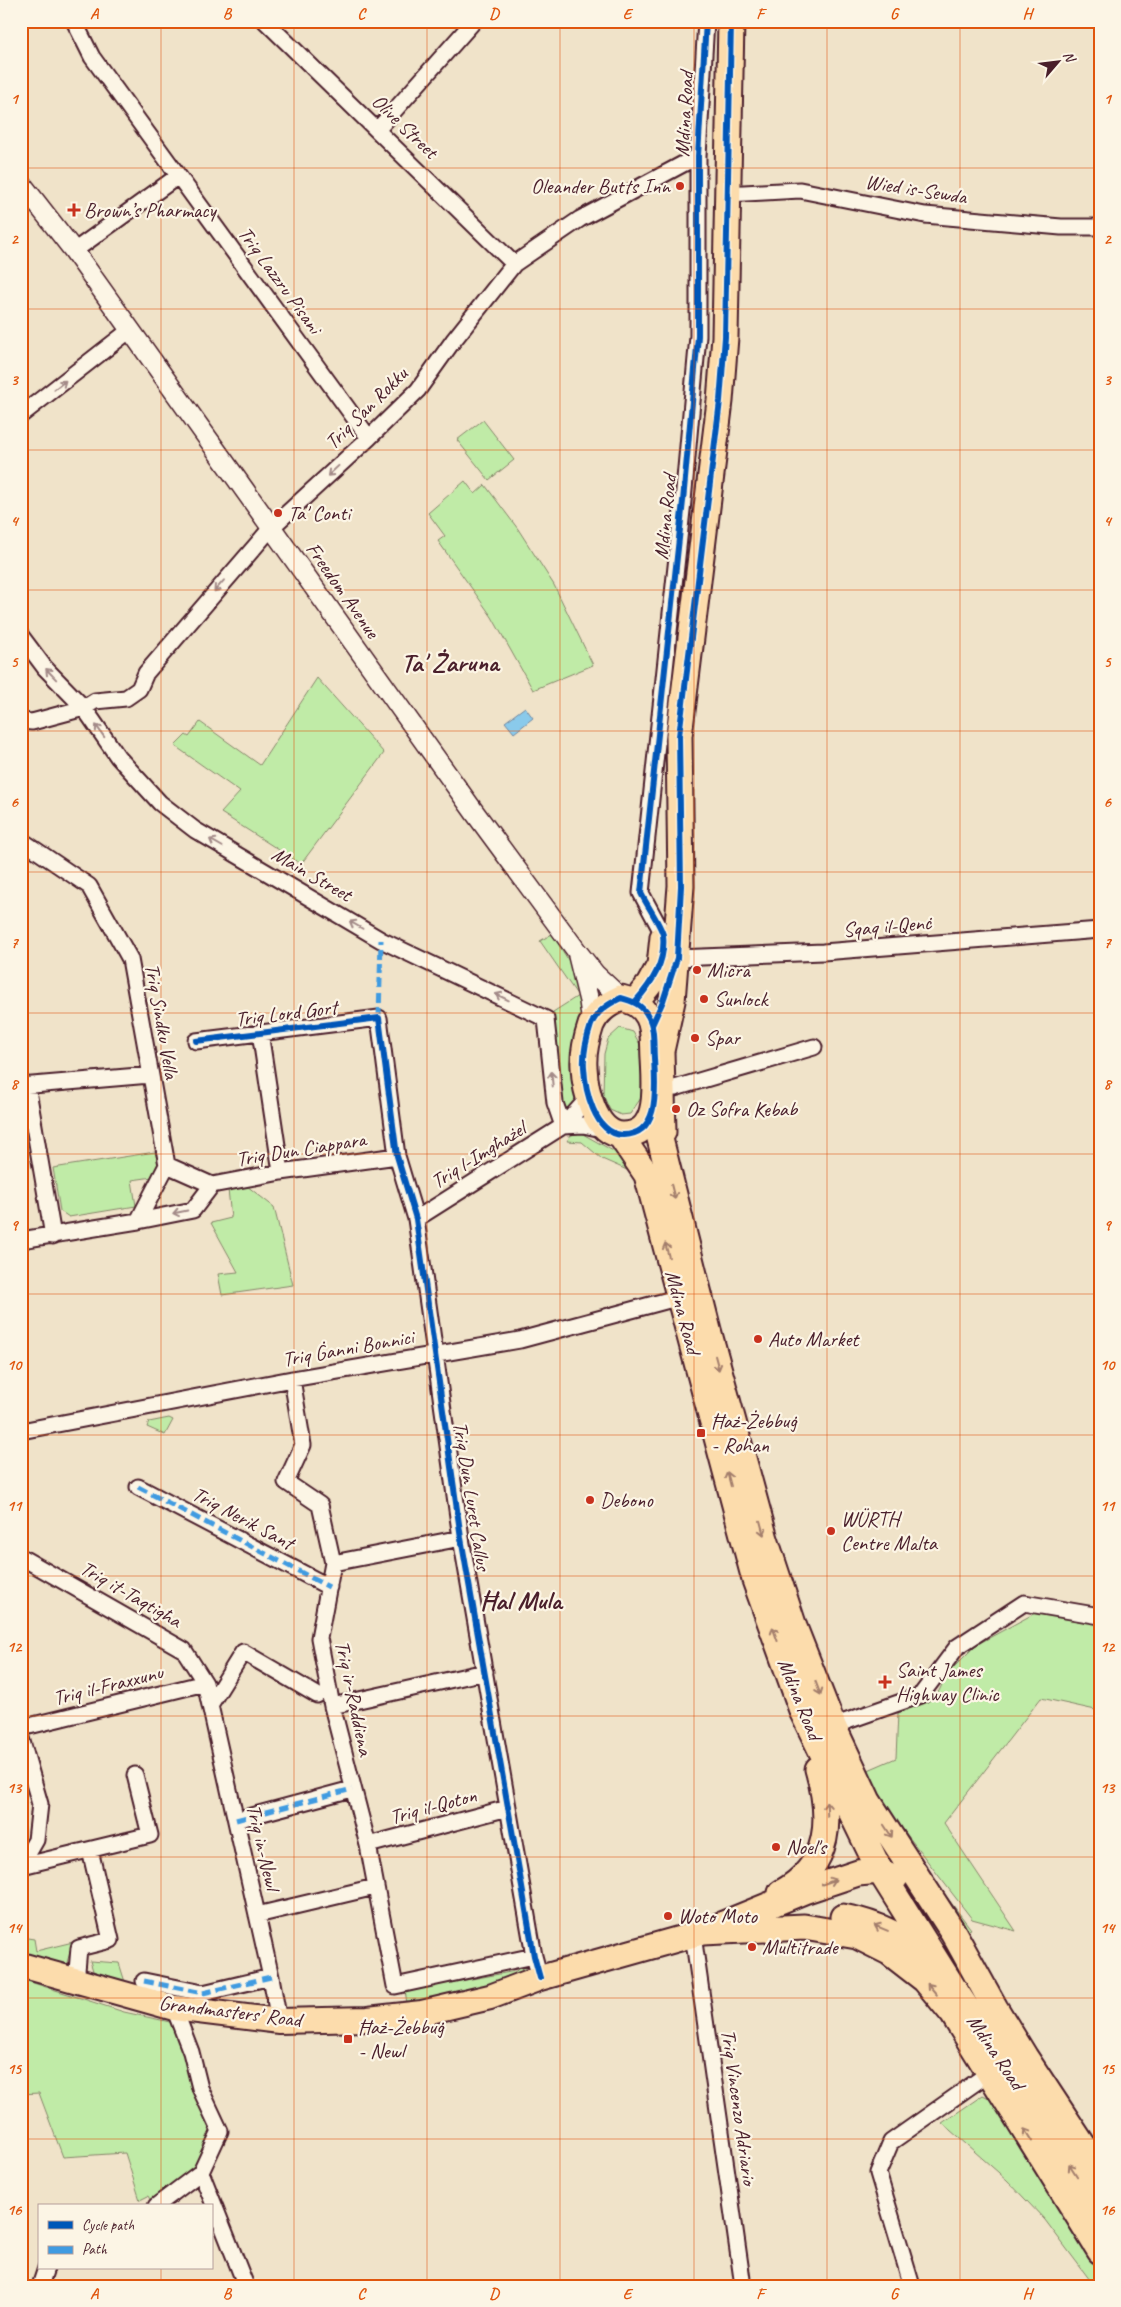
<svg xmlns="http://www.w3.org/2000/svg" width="1121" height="2307" viewBox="0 0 1121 2307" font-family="Caveat,sans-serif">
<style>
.green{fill:#c0eba7;stroke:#858569}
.water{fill:#8acaeb;stroke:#70869e}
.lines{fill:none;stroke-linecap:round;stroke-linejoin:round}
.minor-casing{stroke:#4a1f2b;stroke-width:19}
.tertiary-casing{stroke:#4a1f2b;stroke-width:22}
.primary-casing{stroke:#4a1f2b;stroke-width:28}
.trunk-casing{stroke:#4a1f2b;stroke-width:29}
.minor{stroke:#fcf5e5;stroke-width:15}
.tertiary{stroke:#fcf5e5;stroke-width:19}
.primary{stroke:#fcdcac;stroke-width:24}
.trunk{stroke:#fcdcac;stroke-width:25}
.quiet{stroke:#409be1;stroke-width:5;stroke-dasharray:10 5;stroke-linecap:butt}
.cycleway-casing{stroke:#fcf5e5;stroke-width:9}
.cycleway{stroke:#0057b8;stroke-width:6}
.oneway{stroke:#a38a88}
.oneway2{stroke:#a37e6c}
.grid{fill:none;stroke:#e0560e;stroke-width:1;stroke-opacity:0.55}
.poi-dot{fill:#c8321e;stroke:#fcf5e5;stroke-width:2}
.labels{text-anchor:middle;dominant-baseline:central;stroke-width:4.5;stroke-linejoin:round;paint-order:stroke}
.street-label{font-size:21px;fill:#4a1f2b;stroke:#fcf5e5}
.poi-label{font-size:21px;fill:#4a1f2b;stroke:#fcf5e5;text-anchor:start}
.district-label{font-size:26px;font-weight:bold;fill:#4a1f2b;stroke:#fcf5e5}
.neatline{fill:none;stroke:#e0560e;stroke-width:2}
.grid-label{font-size:16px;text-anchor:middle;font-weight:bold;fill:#e0560e}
</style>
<rect width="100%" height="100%" fill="#f0e3c9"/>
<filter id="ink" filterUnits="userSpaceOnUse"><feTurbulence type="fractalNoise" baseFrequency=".02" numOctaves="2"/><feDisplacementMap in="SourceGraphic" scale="10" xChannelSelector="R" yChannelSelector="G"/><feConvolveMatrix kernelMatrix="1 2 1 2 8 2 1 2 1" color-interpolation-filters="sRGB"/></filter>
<g filter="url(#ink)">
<path class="green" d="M483 420 514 460 489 480 457 440Z
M465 481 475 494 485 485 518 529 554 585 593 665 533 690 492 617 438 541 445 536 428 513Z
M317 678 384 753 301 864 221 813 240 792 175 746 186 735 189 737 200 722 260 765Z
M552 934 579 977 584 1004 574 1062 577 1101 572 1108H566C554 1083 555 1041 553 1012L578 996 540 941Z
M620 1028 633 1032 642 1048 641 1098 630 1114 621 1115 610 1110 603 1095 604 1054 608 1039Z
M581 1133 615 1152 629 1168 627 1170 602 1159 582 1142 567 1141 571 1135Z
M155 1152 159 1167 153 1177 132 1180 136 1206 69 1217 60 1211 53 1168Z
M247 1186 274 1207 293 1285 222 1295 218 1274 238 1272 211 1223 231 1218 228 1189Z
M169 1418 173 1420 165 1435 147 1427 149 1422Z
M1039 1611 1100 1623V1711L1041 1698 944 1823 1016 1931 972 1919 881 1801 866 1771 896 1758 898 1713 928 1702 939 1691 947 1674 976 1645Z
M924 1867 971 1929 967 1931 952 1927Z
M21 1937 34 1939 36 1951 73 1942 66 1966 59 1968 21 1952Z
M90 1961 119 1963 125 1982 94 1974Z
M520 1967H524L528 1973 523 1978 407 2003 405 1991 516 1971Z
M21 1979 124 2012 170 2022 188 2054 211 2122 212 2135 194 2169 153 2205 148 2196 140 2200 125 2153 63 2157 39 2093 21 2094Z
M983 2095 993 2100 1100 2263V2278L1093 2284 1045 2220 1007 2180 942 2123Z"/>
<path class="water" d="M525 707 533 718 514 733 505 722Z"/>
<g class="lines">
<defs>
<path id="minor" d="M74 21 92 57 369 438
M265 21 514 264
M378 129 474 21
M726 194 800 190 925 215 1061 227H1100
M74 251 178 176
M21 415 130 330
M21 636 45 668 84 708 118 757 160 803 195 830 381 940 546 1019 555 1103 563 1126
M21 721 32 722 84 708 95 701 126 698 139 689 146 673 271 528 369 438 418 390 453 341 514 264 580 219 698 156
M21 840 89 886 130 959 167 1165
M663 934 641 893 683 501 698 336V156L706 21
M677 958 823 952 1100 930
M260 1032 281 1172
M196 1041 379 1018 397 1156 416 1219 461 1538 534 1956 540 1978
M27 1085 53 1236
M21 1086 150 1075
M663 1089 675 1088 814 1047
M563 1126 583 1125 607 1130
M416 1219 563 1126 589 1097
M138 1221 193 1210 212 1185
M21 1240 138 1221 167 1165 212 1185 281 1172 397 1156
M292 1379 303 1445 286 1482 320 1505 333 1563 319 1638 332 1706 368 1845 395 1986 534 1956
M21 1431 292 1379 520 1340 680 1297
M138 1487 329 1587
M21 1557 184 1650 205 1683 271 1977 279 2021
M333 1563 461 1538
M210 1705 243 1652 317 1695
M332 1706 485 1672
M833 1726 921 1695 957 1647 1024 1603 1100 1616
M21 1728 205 1683
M21 1738 40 1804 36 1840 21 1866
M236 1820 352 1789
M368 1845 508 1808
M22 1866 150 1835 135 1775
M257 1915 375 1887
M693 1935 743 2286
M144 1981 203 1993 271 1977
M76 1982 79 1948 111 1940 90 1850
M201 2172 246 2286
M156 2206 201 2172 220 2131 200 2088 191 2052 174 2008
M40 2286 46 2268
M912 2286 878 2173 891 2142 989 2073"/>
<path id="tertiary" d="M21 183 74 251 475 813 576 950 595 974 621 998
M578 956 589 1001 592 1024"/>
<path id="primary" d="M21 1965 174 2008 279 2021 368 2019 422 2013 490 1997 540 1978 703 1932"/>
<path id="trunk" d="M621 998C633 1001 642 1005 648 1016 655 1028 653 1044 654 1058 655 1084 662 1136 622 1135 594 1133 585 1089 584 1067 583 1054 587 1037 591 1025 597 1011 608 1004 621 998Z
M635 1002 649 985 660 965 663 937
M653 1111 708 1330 765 1539 794 1627 833 1726 868 1801 953 1932 995 2008 1025 2057 1100 2171
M663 1132 661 1051 672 1001 681 886 679 736 720 401 725 337 731 21
M620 1135 647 1175 755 1580 803 1713 880 1871 954 1989 1100 2211
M781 1893C832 1865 832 1818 818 1769
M843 1917C876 1923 905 1936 929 1960
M721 1925 804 1891 858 1873 880 1871 895 1878
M703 1932 804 1927 857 1936 889 1952 925 1980 953 2014 1100 2251"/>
</defs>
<use href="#minor" class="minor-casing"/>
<use href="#tertiary" class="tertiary-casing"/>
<use href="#primary" class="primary-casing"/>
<use href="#trunk" class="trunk-casing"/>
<use href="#minor" class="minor"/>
<use href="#tertiary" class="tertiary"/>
<use href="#primary" class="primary"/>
<use href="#trunk" class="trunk"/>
<path class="quiet" d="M379 1018 381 940
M138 1487 329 1587
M236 1820 352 1789
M144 1981 203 1993 271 1977"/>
<defs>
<path id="cycleway" d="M621 998C633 1001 642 1005 648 1016 655 1028 653 1044 654 1058 655 1084 662 1136 622 1135 594 1133 585 1089 584 1067 583 1054 587 1037 591 1025 597 1011 608 1004 621 998Z
M635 1002C652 983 666 962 663 935 661 925 646 904 641 893L683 501 698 336V156L706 21
M652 1025 663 1001 677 958 681 886 679 736 720 401 725 337 731 21
M196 1041 379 1018 397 1156 416 1219 461 1538 534 1956 540 1978"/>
</defs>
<use href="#cycleway" class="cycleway-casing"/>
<use href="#cycleway" class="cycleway"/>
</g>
<defs><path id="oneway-shaft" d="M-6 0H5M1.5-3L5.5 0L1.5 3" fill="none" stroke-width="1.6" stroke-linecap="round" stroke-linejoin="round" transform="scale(1.25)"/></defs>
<g class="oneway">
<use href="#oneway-shaft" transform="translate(60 385) rotate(-38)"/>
<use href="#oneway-shaft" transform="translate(333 471) rotate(137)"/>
<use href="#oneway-shaft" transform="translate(219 586) rotate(131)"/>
<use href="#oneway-shaft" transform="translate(51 674) rotate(-134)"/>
<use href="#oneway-shaft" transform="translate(100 731) rotate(-125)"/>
<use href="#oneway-shaft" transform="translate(216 843) rotate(-150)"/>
<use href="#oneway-shaft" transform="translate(356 925) rotate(-150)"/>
<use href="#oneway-shaft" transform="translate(502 997) rotate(-154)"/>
<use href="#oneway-shaft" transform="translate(552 1079) rotate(-96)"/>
<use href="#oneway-shaft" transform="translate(180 1212) rotate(168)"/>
</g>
<g class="oneway2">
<use href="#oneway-shaft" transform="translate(673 1192) rotate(76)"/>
<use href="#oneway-shaft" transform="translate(667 1250) rotate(-105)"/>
<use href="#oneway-shaft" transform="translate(717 1363) rotate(75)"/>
<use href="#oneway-shaft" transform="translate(729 1479) rotate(-105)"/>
<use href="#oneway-shaft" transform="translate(762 1528) rotate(75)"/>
<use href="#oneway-shaft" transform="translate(775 1634) rotate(-110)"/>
<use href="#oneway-shaft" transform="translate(818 1688) rotate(69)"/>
<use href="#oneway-shaft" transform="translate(827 1809) rotate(-92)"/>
<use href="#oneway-shaft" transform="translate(888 1831) rotate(57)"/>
<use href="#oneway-shaft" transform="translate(829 1882) rotate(-19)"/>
<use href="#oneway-shaft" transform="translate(881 1928) rotate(-157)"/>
<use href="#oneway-shaft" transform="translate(932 1989) rotate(-130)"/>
<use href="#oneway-shaft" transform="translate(1028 2135) rotate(-122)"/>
<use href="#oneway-shaft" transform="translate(1073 2170) rotate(-123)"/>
</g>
</g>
<path class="grid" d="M161 21V2206M294 21V2286M427 21V2286M560 21V2286M694 21V2286M827 21V2286M960 21V2286M21 168H1100M21 309H1100M21 450H1100M21 590H1100M21 731H1100M21 872H1100M21 1013H1100M21 1154H1100M21 1294H1100M21 1435H1100M21 1576H1100M21 1716H1100M21 1857H1100M21 1998H1100M21 2139H1100M161 2268V2286"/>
<g class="poi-dot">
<circle cx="680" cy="186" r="5"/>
<path d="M71.5 202.5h5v5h5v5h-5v5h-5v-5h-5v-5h5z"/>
<circle cx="278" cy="513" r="5"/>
<circle cx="697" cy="970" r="5"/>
<circle cx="704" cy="999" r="5"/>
<circle cx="695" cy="1038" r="5"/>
<circle cx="676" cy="1109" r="5"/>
<circle cx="758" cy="1339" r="5"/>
<rect x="696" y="1428" width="10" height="10" rx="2.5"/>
<circle cx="590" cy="1500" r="5"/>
<circle cx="831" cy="1531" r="5"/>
<path d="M882.5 1674.5h5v5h5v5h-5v5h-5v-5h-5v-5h5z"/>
<circle cx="776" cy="1847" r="5"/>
<circle cx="668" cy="1916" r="5"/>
<circle cx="752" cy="1947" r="5"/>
<rect x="343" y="2034" width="10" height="10" rx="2.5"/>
</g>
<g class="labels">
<g class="street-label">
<text transform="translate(684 114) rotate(-87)">Mdina Road</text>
<text transform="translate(405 126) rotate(44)">Olive Street</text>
<text transform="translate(916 189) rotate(9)">Wied is-Sewda</text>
<text transform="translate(280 280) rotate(54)">Triq Lazzru Pisani</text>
<text transform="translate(366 408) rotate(-45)">Triq San Rokku</text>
<text transform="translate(665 517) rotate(-84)">Mdina Road</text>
<text transform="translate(343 590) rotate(55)">Freedom Avenue</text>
<text transform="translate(312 874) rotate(30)">Main Street</text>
<text transform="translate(887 926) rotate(-5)">Sqaq il-Qenċ</text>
<text transform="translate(286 1013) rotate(-7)">Triq Lord Gort</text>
<text transform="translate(162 1021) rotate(80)">Triq Sindku Vella</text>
<text transform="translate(301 1149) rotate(-9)">Triq Dun Ciappara</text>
<text transform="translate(478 1155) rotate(-32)">Triq l-Imgħażel</text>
<text transform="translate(683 1312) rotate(75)">Mdina Road</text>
<text transform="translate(348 1348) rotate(-10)">Triq Ġanni Bonnici</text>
<text transform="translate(472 1496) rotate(81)">Triq Dun Luret Callus</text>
<text transform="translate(243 1518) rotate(28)">Triq Nerik Sant</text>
<text transform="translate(131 1594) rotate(30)">Triq it-Taqtigħa</text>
<text transform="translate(108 1685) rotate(-14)">Triq il-Fraxxunu</text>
<text transform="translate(354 1698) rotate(78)">Triq ir-Raddiena</text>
<text transform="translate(800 1699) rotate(68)">Mdina Road</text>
<text transform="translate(433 1806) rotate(-15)">Triq il-Qoton</text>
<text transform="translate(263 1847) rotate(77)">Triq in-Newl</text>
<text transform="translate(230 2011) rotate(7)">Grandmasters' Road</text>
<text transform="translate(996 2052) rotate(56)">Mdina Road</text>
<text transform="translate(739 2107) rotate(82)">Triq Vincenzo Adriario</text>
</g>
<g class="poi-label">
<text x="670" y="186" text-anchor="end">Oleander Butts Inn</text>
<text x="84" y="210">Brown’s Pharmacy</text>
<text x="288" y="513">Ta' Conti</text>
<text x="707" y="970">Micra</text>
<text x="714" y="999">Sunlock</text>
<text x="705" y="1038">Spar</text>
<text x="686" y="1109">Oz Sofra Kebab</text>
<text x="768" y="1339">Auto Market</text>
<text x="711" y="1421">Ħaż-Żebbuġ<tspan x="711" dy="24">- Rohan</tspan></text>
<text x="600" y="1500">Debono</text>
<text x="841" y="1519">WÜRTH<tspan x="841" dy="24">Centre Malta</tspan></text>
<text x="896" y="1670">Saint James<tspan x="896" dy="24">Highway Clinic</tspan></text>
<text x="786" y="1847">Noel's</text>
<text x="678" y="1916">Woto Moto</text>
<text x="762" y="1947">Multitrade</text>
<text x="358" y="2027">Ħaż-Żebbuġ<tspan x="358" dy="24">- Newl</tspan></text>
</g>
<g class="district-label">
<text x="450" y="662">Ta' Żaruna</text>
<text x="521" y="1600">Ħal Mula</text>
</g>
</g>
<rect width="1121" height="2307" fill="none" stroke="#fcf5e5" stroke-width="55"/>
<rect x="38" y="2204" width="175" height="65" fill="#fcf5e5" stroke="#b59f9b"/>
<rect x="48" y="2221" width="25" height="8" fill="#0057b8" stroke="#b59f9b"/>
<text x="82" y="2230" font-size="15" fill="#4a1f2b">Cycle path</text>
<rect x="48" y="2246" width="25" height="8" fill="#409be1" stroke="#b59f9b"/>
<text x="82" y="2254" font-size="15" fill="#4a1f2b">Path</text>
<g transform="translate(1058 62) rotate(62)" stroke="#fcf5e5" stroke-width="4" paint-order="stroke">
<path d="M0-4L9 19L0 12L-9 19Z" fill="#4a1f2b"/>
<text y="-8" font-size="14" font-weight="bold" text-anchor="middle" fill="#4a1f2b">N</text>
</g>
<rect x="28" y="28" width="1066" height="2252" class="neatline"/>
<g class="grid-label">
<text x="94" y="19">A</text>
<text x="227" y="19">B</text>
<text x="361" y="19">C</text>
<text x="494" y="19">D</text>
<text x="627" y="19">E</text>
<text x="760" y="19">F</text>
<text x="894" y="19">G</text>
<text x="1027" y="19">H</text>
<text x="14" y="104">1</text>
<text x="1107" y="104">1</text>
<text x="14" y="244">2</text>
<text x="1107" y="244">2</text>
<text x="14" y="385">3</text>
<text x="1107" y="385">3</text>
<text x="14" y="526">4</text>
<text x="1107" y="526">4</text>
<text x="14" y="667">5</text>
<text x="1107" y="667">5</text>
<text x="14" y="807">6</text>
<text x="1107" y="807">6</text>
<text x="14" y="948">7</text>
<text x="1107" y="948">7</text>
<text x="14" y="1089">8</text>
<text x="1107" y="1089">8</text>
<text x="14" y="1230">9</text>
<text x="1107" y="1230">9</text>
<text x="14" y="1370">10</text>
<text x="1107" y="1370">10</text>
<text x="14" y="1511">11</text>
<text x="1107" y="1511">11</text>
<text x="14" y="1652">12</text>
<text x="1107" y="1652">12</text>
<text x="14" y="1793">13</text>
<text x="1107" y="1793">13</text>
<text x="14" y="1933">14</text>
<text x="1107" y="1933">14</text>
<text x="14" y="2074">15</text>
<text x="1107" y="2074">15</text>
<text x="14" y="2215">16</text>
<text x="1107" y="2215">16</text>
<text x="94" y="2299">A</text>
<text x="227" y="2299">B</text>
<text x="361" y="2299">C</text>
<text x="494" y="2299">D</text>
<text x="627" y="2299">E</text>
<text x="760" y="2299">F</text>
<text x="894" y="2299">G</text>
<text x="1027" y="2299">H</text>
</g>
</svg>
